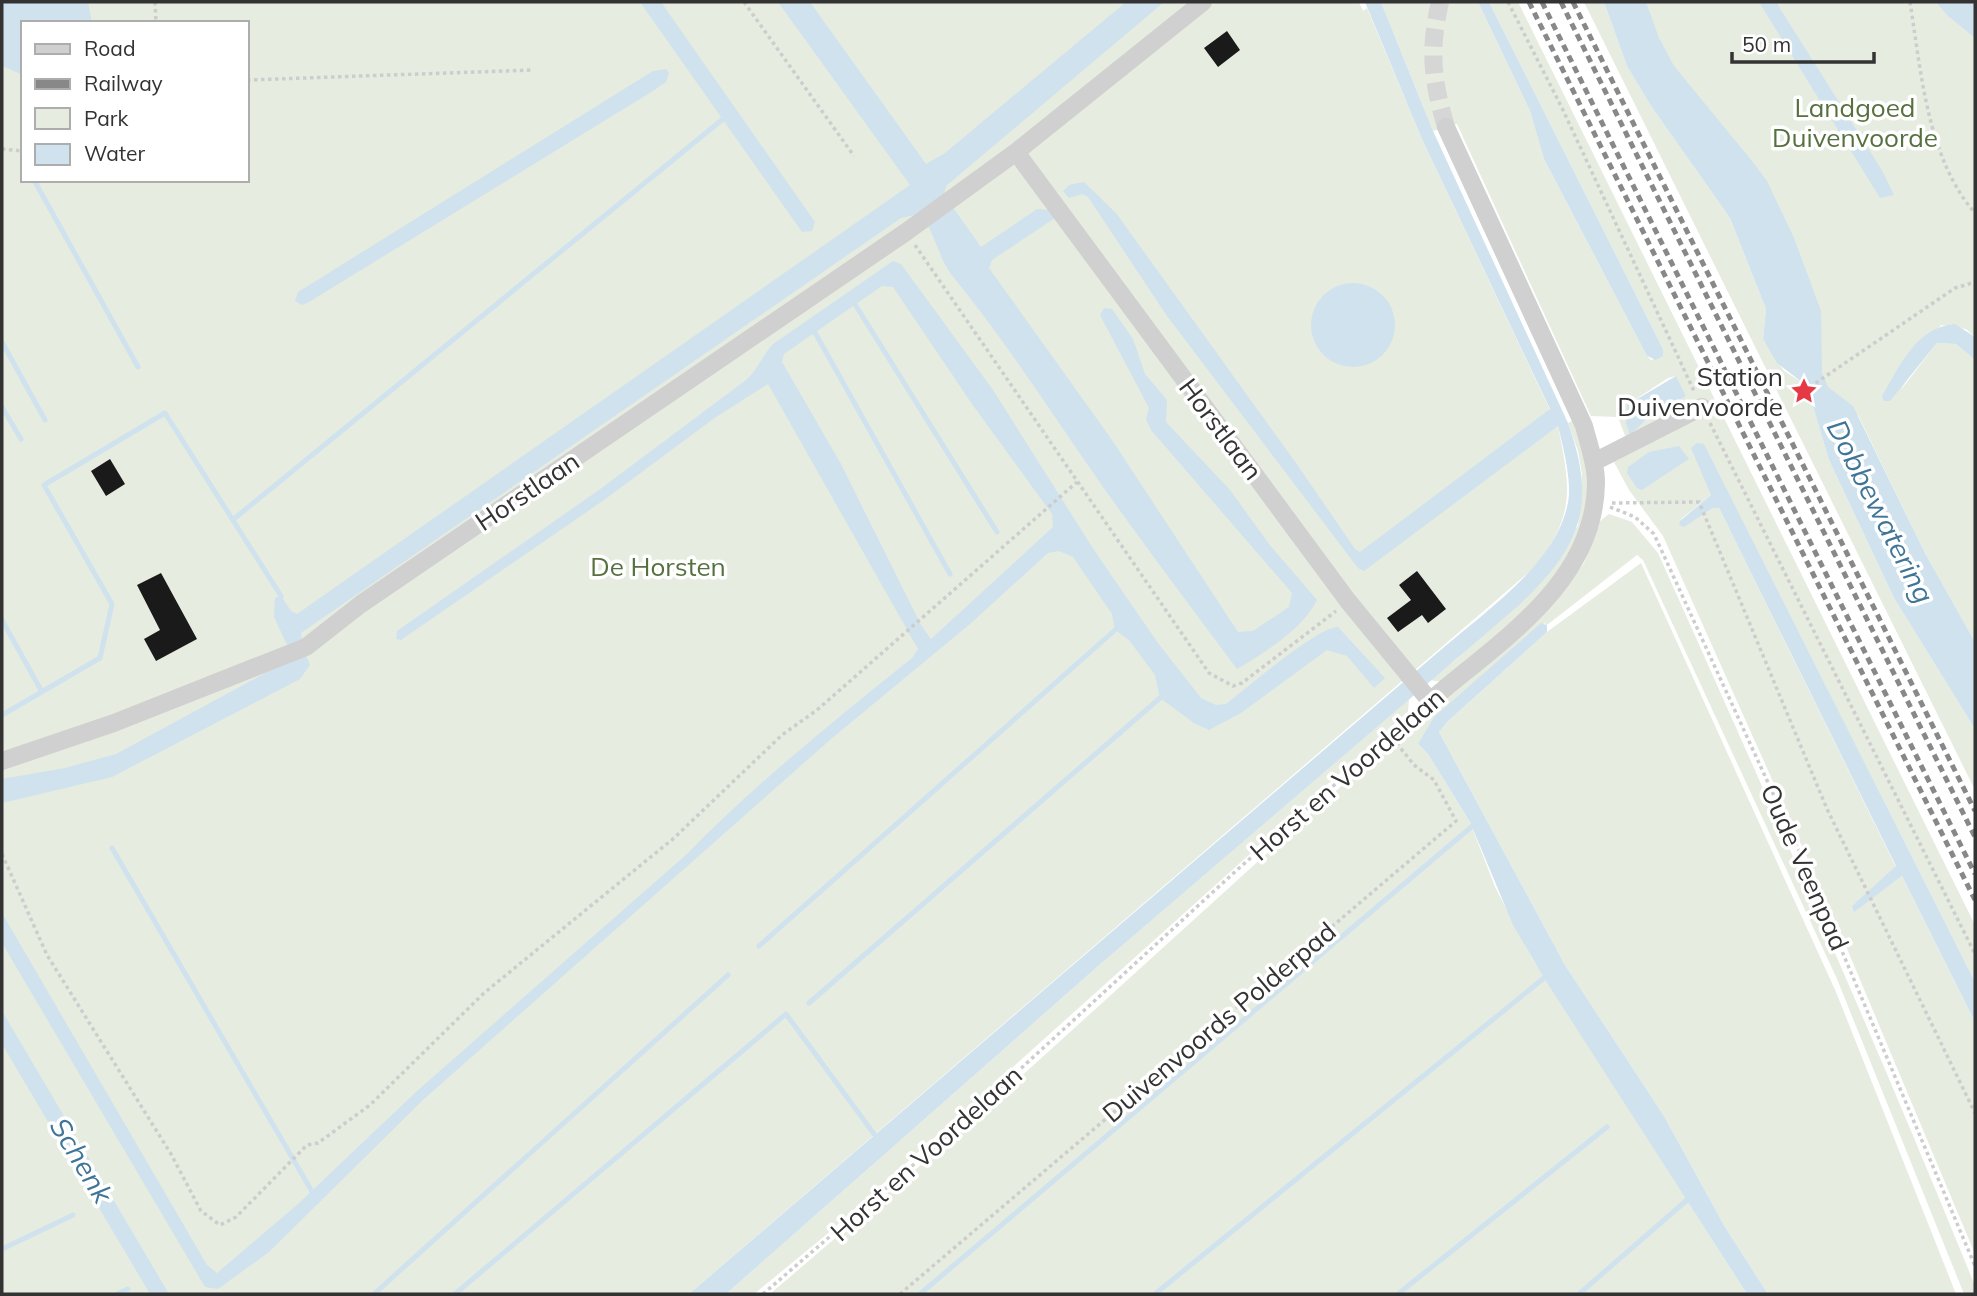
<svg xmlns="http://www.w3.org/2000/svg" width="1977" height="1296" viewBox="0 0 1977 1296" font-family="Mulish,sans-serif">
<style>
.green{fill:#e6ecdf;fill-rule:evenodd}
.water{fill:#cfe2ee;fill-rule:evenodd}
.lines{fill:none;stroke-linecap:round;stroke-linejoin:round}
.stream{stroke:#cfe2ee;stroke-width:5}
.building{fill:#1a1a1a}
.minor-tunnel{stroke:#d6d6d6;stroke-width:18;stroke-dasharray:18 9;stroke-linecap:butt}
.path{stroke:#cdcdcd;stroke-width:3.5;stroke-dasharray:3.5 3.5;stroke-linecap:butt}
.minor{stroke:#d0d0d0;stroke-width:18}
.rail{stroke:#888;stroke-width:5;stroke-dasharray:7 5;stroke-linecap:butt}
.labels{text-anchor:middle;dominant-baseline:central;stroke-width:7;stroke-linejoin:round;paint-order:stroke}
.park-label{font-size:26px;fill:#56703f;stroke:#fff}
.poi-label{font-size:26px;fill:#333;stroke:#fff;text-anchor:end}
.street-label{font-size:26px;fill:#333;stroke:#fff}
.water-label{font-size:28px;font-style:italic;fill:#3f7597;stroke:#fff}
</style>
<rect width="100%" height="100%" fill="#fff"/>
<path class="green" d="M2 2H1359L1363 11 1367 8 1421 137 1550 410 1539 418 1546 434 1558 426C1570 486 1576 514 1536 566L689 1294H2ZM23 23H247V180H23Z
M1381 2H1478L1530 111 1544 159 1647 356 1651 360 1663 356V349L1489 2H1518L1975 925V982L1704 445 1711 495 1681 519 1684 526 1713 508H1719L1896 867 1852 906 1854 911 1902 876 1975 1022V1254L1835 920 1663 536 1629 490 1614 462 1690 421 1627 441 1618 417 1591 416 1457 124 1433 131ZM1676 376 1648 419 1633 430 1627 405 1668 378Z
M1584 2H1604L1627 66 1651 106 1730 218 1766 309 1763 339 1784 371 1803 383 1811 400 1829 460 1894 598 1975 729V790Z
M1626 2H1975V337L1966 329 1941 325 1900 391 1937 343 1956 344 1975 360V642L1925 553 1858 415 1844 424Z
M1572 421C1629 541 1521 615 1442 682L1430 680 1458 658 1578 526 1582 474 1578 451 1568 423Z
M1609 514 1632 522 1658 553C1767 796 1875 1039 1975 1286V1294H1964L1837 979 1643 560 1637 555 1547 625 1545 623 1418 744 1428 754 1470 822 1495 887 1532 958 1747 1294H770L972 1121 1349 779 1554 603 1584 563 1599 522Z
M1641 563 1836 992 1956 1294H1768L1725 1227 1664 1116 1565 965 1439 732 1447 722 1547 632Z
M1409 699 1408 712 826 1235 754 1294H726L1096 968Z"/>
<path class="water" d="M2 2H88L92 23H23V75L2 66Z
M640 2H661L815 222 812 231 802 232Z
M778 2H810L926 164 945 153 1126 2H1164L946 186 944 195 981 247 1037 209 1049 210 1055 218 992 260 989 268 1112 440 1238 632 1253 631 1289 607 1292 593 1151 430 1146 419 1149 408 1100 315 1104 308 1112 309 1133 339 1145 374 1167 400 1166 422 1230 490 1269 544 1317 600C1302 630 1265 652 1237 669 1194 611 1150 553 1108 494 1056 420 1008 344 951 274 937 255 935 230 919 214L901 218 301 633 303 649 310 665 300 679 112 777 2 803V779L65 768 116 754 293 658 274 617 275 598 281 596 291 611 297 614 910 185Z
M1365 2H1381L1433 131 1568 423C1598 506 1580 548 1518 606L1096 968 726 1294H689L1436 654C1482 613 1563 561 1569 495 1570 474 1563 446 1558 426L1364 571 1358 568 1167 316 1088 197 1082 194 1069 198 1063 191 1069 185 1084 182 1116 213 1296 463 1355 549 1360 552 1550 409 1421 137Z
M1478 2H1489L1663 349V356L1656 360 1647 356 1544 159 1530 111Z
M1604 2H1646L1659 38 1674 66 1752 161 1767 181 1794 238 1821 311 1822 373 1828 387 1853 406 1925 553 1975 642V729L1894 598 1829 460 1811 400 1803 383 1777 363 1763 339 1766 309 1730 218 1651 106 1627 66Z
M1759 2H1776L1883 172 1894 195 1880 198Z
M1936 2H1975V38L1947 15Z
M666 69 669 73 666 82 653 91 309 302 302 305 295 301 298 292 653 71Z
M893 261 901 264 993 390 1094 550 1158 643 1201 698 1216 705 1226 704C1247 688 1317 627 1338 627L1385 678 1374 688 1347 656 1327 650 1241 713 1209 730 1194 723 1160 698 1155 675 1129 640 1115 630 1112 614 1073 557 1059 551 1048 553 970 624 831 739 424 1099 269 1252 218 1289 205 1287 2 943V913L207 1265 217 1273 298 1204 417 1091 687 854C756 783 835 720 912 658L918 649 768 384 716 417 604 500 401 640 396 639 397 631 599 490 746 380C758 369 762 356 773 344ZM882 286 893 287 972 404 1052 514 1053 527 931 639 921 625 841 464 782 362 784 354Z
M1311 325a42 42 0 1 1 84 0a42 42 0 1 1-84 0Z
M1955 324 1975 337V360L1956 344 1937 343 1890 401H1884L1882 396C1900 366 1916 327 1955 324Z
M1676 376 1686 396 1647 419 1630 435 1626 423 1627 405Z
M1697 443 1704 444 1975 982V1022L1902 876 1854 912 1852 906 1896 866 1719 508H1713L1684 527 1679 525 1681 520 1711 495 1691 448Z
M1679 446 1689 459 1642 490 1637 488 1627 473 1628 467 1649 452Z
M1541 623 1547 625V632L1447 722 1439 732 1565 965 1664 1116 1725 1227 1768 1294H1747L1544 978 1513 925 1470 822 1428 754 1418 744 1434 717Z
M2 1011 169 1294H150L2 1044Z"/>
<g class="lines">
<path class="stream" d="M34 180 138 367
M853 301 997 532
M813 329 950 574
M2 342 45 420
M2 407 21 439
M235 518 723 119
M2 620 42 692
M2 715 100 658 112 604 44 485 165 413 281 596
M112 848 314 1195
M759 946 1115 630
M809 1003 1160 698
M2 1249 73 1215
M117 1294 128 1289
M374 1294 728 975
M455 1294 786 1014 874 1134
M920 1294 1476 823
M1155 1294 1544 978
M1398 1294 1607 1127
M1579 1294 1687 1200"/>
</g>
<path class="building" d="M1227 31 1240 50 1218 67 1204 48Z
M110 459 125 484 106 496 91 471Z
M1417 571 1446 609 1428 623 1422 615 1398 632 1387 618 1411 600 1399 585Z
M161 573 197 639 156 661 144 639 160 630 137 585Z"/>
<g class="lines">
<path class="minor-tunnel" d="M1440 2C1429 50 1432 79 1446 127"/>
<path class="path" d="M155 2 156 23
M744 2 854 156
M1508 2 1562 108 1694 391
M1910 2C1921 71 1927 158 1975 213
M247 80 533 70
M2 149 23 151
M915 245 1209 673 1233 686 1242 683 1336 611
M1804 391 1955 288 1975 282
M1710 423 1975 954
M1612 503 1699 502 1827 809 1975 1113
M1610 507 1635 517 1654 534 1803 859 1975 1266
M2 854 47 955 171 1154 201 1211 220 1225 236 1217 307 1145 318 1143 370 1105 484 993 674 838 782 735 817 710 1077 482
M763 1294 955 1129 1238 869 1418 712
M900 1294 1456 821 1434 780 1414 765 1391 736"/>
<path class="minor" d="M1016 152 1348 601 1430 701C1498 642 1595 584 1596 483 1596 464 1589 445 1584 426L1446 127
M1594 462 1702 407
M2 761 114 723 306 647 361 604 906 232 1016 152 1203 2"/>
<path class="rail" d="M1529 2 1975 900
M1542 2 1975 874
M1561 2 1975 837
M1573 2 1975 811"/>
</g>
<defs>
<symbol id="sight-bare" viewBox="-9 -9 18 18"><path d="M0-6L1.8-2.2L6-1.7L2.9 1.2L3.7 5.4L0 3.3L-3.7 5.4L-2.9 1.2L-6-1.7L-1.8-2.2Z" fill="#e63946" stroke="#fff" stroke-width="2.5" paint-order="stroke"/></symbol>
</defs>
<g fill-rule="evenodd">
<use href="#sight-bare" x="1785" y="372" width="38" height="38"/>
</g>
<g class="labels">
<g class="park-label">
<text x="1855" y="107">Landgoed<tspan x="1855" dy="30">Duivenvoorde</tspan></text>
<text x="658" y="566">De Horsten</text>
</g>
<g class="poi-label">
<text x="1783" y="376">Station<tspan x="1783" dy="30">Duivenvoorde</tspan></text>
</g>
<g class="street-label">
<text transform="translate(1221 429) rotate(53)">Horstlaan</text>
<text transform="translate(527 491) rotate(-34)">Horstlaan</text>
<text transform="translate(1347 774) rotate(-41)">Horst en Voordelaan</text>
<text transform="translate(1805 867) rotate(66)">Oude Veenpad</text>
<text transform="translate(1219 1022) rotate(-40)">Duivenvoords Polderpad</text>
<text transform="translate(926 1153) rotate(-42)">Horst en Voordelaan</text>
</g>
<g class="water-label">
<text transform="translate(1881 511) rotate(63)">Dobbewatering</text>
<text transform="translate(82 1160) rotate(59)">Schenk</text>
</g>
</g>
<rect width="1977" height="1296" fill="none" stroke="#333333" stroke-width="7"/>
<rect x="21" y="21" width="228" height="161" fill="#ffffff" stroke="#adadad" stroke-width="2"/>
<rect x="35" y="44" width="35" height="10" fill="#d0d0d0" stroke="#adadad" stroke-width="2"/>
<text x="84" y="56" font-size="21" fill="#333333">Road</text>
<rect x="35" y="79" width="35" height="10" fill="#888888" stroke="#adadad" stroke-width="2"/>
<text x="84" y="91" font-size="21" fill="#333333">Railway</text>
<rect x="35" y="108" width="35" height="21" fill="#e6ecdf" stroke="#adadad" stroke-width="2"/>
<text x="84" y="126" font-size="21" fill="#333333">Park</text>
<rect x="35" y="144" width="35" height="21" fill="#cfe2ee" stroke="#adadad" stroke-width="2"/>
<text x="84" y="161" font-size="21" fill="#333333">Water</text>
<path d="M1732 52v10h142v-10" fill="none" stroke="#333333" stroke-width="3.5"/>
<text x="1742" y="52" font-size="21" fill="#333333" stroke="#ffffff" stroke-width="5" paint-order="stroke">50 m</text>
</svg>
